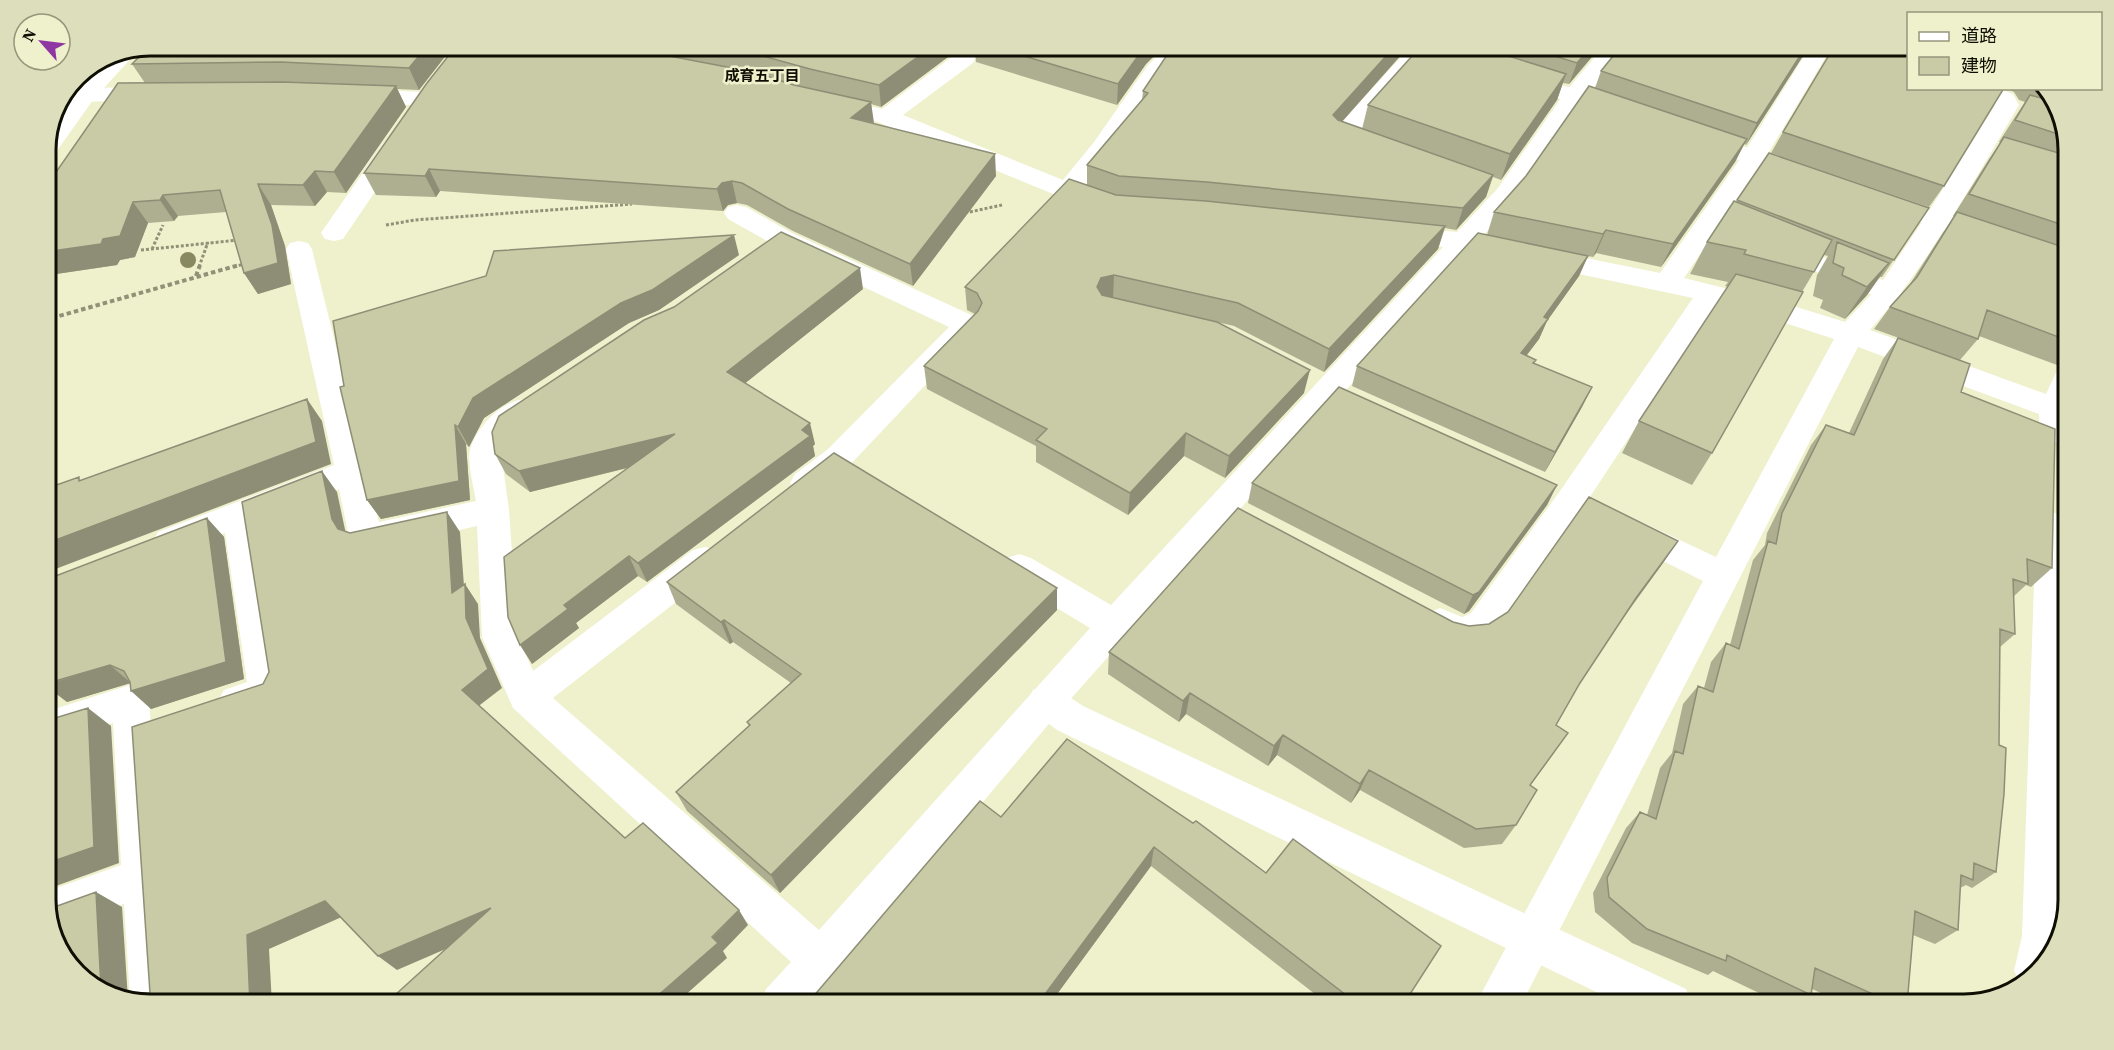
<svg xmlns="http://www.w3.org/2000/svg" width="2114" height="1050" viewBox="0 0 2114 1050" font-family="'Source Serif 4','Noto Sans JP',serif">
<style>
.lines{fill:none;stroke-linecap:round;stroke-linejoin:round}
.path-far1{stroke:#919178;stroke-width:3;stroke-dasharray:3 2;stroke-linecap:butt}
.path{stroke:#919178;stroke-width:4;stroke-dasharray:4.5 3;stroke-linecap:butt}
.service{fill:#fff;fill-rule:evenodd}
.minor{fill:#fff;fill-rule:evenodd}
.tertiary{fill:#fff;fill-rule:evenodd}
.tree{fill:#888960}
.wall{fill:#adaf90}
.shaded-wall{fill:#8d8e75}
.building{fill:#c9cba7;stroke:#8d8e75;stroke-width:1.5}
.labels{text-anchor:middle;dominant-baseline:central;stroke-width:5;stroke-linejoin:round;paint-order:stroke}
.far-neighbourhood-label{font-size:15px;font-weight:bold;fill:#0e0e03;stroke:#eff0cc}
.rim{fill:none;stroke:#0e0e03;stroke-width:3}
</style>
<rect width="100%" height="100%" fill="#eff0cc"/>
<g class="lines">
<path class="path-far1" d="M965 213 1002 205
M386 225 415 220 632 204
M152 249 163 225
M141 250 239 240
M199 267 208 242
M234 267 247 263"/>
<path class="path" d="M196 276 200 265
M45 320 239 265"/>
<path class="service" d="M1780 240 1898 286 1902 292 1898 298 1889 300 1880 298 1771 253 1768 248 1771 243Z"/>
<path class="minor" d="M1168 45H1192L1164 75 1112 152 1083 188 1110 198 1114 203 1110 208 1101 211 1058 196 878 122 821 109 817 104 821 99 829 97 882 109 957 53 965 51 973 53 976 58 973 63 903 115 1063 180 1094 142 1148 65Z
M1412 45H1435L1358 132 1380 140 1383 145 1380 150 1371 152 1334 140 1331 135 1334 130Z
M1605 45H1628L1583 101 1516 198 1482 237 1660 273 1742 156 1811 45H1833L1766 157 1684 278 1777 301 1845 322 1879 286 1924 219 1995 105 1967 93 1964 88H1998L2013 94 2019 105C1973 182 1930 263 1870 330L2046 394 2059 366 2069 363V433L2065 440 2054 443 2043 440 2039 432V414L1858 347 1521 1005H1475L1703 581 1621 540 1616 531 1621 522 1633 518 1716 557 1834 339 1770 318 1717 304 1582 509 1495 633 1484 640 1462 646 1428 633 1422 623 1428 613 1440 608 1462 617 1471 613 1560 491 1693 298 1470 251 1059 712 811 1005H760L766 989 791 962 513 708 482 637 477 526 366 551 354 547 349 538 339 489 257 521 285 691 280 702 237 717 224 712 218 701 224 690 247 682 225 533 170 554 158 550 153 541 158 532 334 465 286 249 290 243 299 241 308 243 312 249 379 522 476 501C474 489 467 462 470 450 477 424 509 392 538 400L542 408 538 416 508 435 501 452 509 510 518 637 533 671 693 550 705 547 717 550 722 560 717 570 553 698 819 930 1090 628 1007 578 1002 568 1007 558 1019 554 1031 558 1111 605 1443 247 1388 240 1384 234 1388 228 1397 226 1457 232 1498 188 1566 91Z
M155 87 163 89 167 94 163 99 85 102 77 100 73 95 77 90 85 88Z
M356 89 426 92 434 94 438 99 434 104 426 106 348 101 344 96 348 91Z
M394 139 403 141 406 146 343 239 334 241 325 239 321 233 325 227 385 141Z
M737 205 746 207 792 233 978 318 982 325 849 466 817 492 806 495 795 492 790 483 795 474 827 450 949 327 774 245 728 219 724 213 728 207Z
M2052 512 2064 516 2068 525 2064 921 2058 946 2023 987 2014 971 2022 936 2036 525 2040 516Z
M130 685 143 690 149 701 174 1005H149L130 1000 124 904 53 930 45 908V892L121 865 113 723 53 743 45 740V712Z"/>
<path class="tertiary" d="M137 47 135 54 93 100 54 155 45 157V143L57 117 77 90 112 52Z
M1518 71 1631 107 1635 112 1631 117 1623 119 1510 83 1507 78 1510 73Z
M1697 131 1816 170 1820 175 1816 180 1807 183 1688 143 1685 138 1688 133Z
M1882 193 2069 257V276L1873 206 1869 201 1873 196Z
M1046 685 1059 690 1083 706 1686 989 1692 1005H1623L1057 730 1033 712 1027 701 1033 690Z"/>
</g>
<circle class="tree" cx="188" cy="260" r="8"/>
<path class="wall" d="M151 45H454L419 90 397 89 406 107 346 193 327 192 315 206 271 205 285 246 291 284 258 294 244 273 226 212 178 216 174 221 148 223 135 257 120 260 117 265 56 274 52 269 145 83 132 64Z
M457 45H1165L1146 64 1117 105 976 62 975 52 966 49 956 51 881 107 871 104 873 123 996 176 913 286 793 231 747 205 737 203 728 205 723 211 440 191 436 197 376 195 364 173Z
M1177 45H1410L1342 122 1362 129 1368 105 1422 45H1602L1569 84 1563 83 1557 100 1501 180 1493 177 1486 197 1456 230 1445 228 1438 249 1324 372 1234 326 1144 305 1304 393 1225 478 1184 456 1128 515 1036 462V446L927 389 924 366 975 314 967 310 965 287 1087 185V165L1142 100 1143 91Z
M1622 45H1810L1746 145 1744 144 1735 162 1661 267 1596 253 1593 257 1588 256 1579 276 1547 321 1539 339 1527 355 1536 360 1534 364 1592 387 1582 407 1545 472 1352 386 1357 366 1487 235 1494 212 1526 176 1595 88 1601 71Z
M1835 45H1908V88L1944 186 1929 207 1771 153 1783 132Z
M2005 88H2048L2051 91 2069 143V362L2057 365 1979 336 1978 339 1960 360 1874 329 1890 307 1910 284 1942 234 1954 216H1953L1989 159 2001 142H1999L2015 117 2025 102 2019 100 2014 92Z
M1769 153 1929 208 1882 277H1880L1867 295 1845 319 1820 308 1823 300 1813 296 1817 275 1828 256 1824 255 1802 292 1712 453 1692 485 1622 453 1639 421 1728 287 1725 286 1728 282 1690 274 1707 242 1736 202Z
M739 255 659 310 629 323 484 418 469 447 466 444 470 500 381 519 367 500 344 386Z
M863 289 745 383 815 444 813 446 815 456 647 582 638 576 576 623 579 628 532 664 628 468 530 492 506 474 495 454Z
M1898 338 1961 392 2052 568 2031 587 2026 585 2013 597 2015 634 2000 647 1996 872 1972 888 1966 885 1960 888 1958 930 1935 944 1913 935 1907 1005H1847L1812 989 1811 995 1796 1005H1784L1713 971 1708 975 1632 943 1595 912 1593 893 1626 828 1640 812 1647 815 1660 768 1672 753 1683 704 1698 686 1704 688 1711 662 1726 643 1730 645 1753 560 1765 545 1767 533 1811 445 1826 425 1849 433 1883 359Z
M1252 483 1557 485 1547 505 1469 611 1464 614 1248 503Z
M207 518 224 537 244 679 151 709 130 683 67 702 45 685V580Z
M1678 541 1663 563 1622 620 1580 683 1556 725 1554 753 1530 786 1516 825 1502 844 1464 848 1360 790 1351 803 1277 755 1268 766 1186 714 1179 722 1108 674 1109 652 1453 622 1469 626 1489 624Z
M667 582 1057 610 780 893 687 811 676 792 749 726 747 722 791 683 733 642 730 644 676 604Z
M1067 739 1403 1005H1329L1151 866 1049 1005H806L1001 817Z
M2069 884V901L2066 915 2067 885Z"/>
<path class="shaded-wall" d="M428 45H454L419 90 409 68Z
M934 45H965L966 49 956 51 881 107 879 85Z
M1146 45H1165L1146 64 1117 105 1118 84Z
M1396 45H1410L1329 136 1333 115Z
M1592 45H1602L1569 84 1577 63Z
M1807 45H1810L1746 145 1757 123Z
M1566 74 1557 100 1501 180 1510 154Z
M396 86 406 107 346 193 334 172Z
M871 102 874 123 851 118Z
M1747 139 1735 162 1661 267 1673 244Z
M995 154 996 176 913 286 910 264Z
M429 169 440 191 436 197 425 176Z
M315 171 327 192 315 206 303 185Z
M1493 175 1486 197 1456 230 1463 208Z
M732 181 737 203 728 205 723 211 717 189 722 183Z
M258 184 271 205 285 246 291 284 258 294 244 273Z
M163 195 178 216 174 221 160 200Z
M133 202 148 223 135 257 120 260 117 265 56 274 52 269 45 270V251Z
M1445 226 1438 249 1324 372 1329 349Z
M1606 230 1596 253 1593 257 1603 234Z
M734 235 739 255 659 310 629 323 484 418 469 447 458 427 473 398 621 303Z
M1588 256 1579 276 1547 321 1539 339 1513 373 1521 353 1544 317Z
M1889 263 1867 295 1845 319 1867 287Z
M860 268 863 289 733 393 727 372Z
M1114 275 1113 298 1100 301 1097 287 1101 278Z
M2069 352V362L2057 365Z
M1310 370 1304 393 1225 478 1229 456Z
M1592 387 1582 407 1545 472 1555 452Z
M307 399 322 421 331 464 45 573V544Z
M810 423 815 444 813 446 815 456 647 582 638 563Z
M455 425 466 444 470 500 381 519 367 500Z
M1186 433 1184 456 1128 515 1130 493Z
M675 434 682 454 530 492 519 471Z
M322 471 337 492 347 539 338 529 332 519Z
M1557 485 1547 505 1469 611 1464 614 1473 595Z
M447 512 460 532 466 613 452 593Z
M207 518 224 537 244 679 151 709 131 691Z
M1678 541 1663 563 1621 620 1636 598Z
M629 556 638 576 576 623 579 628 532 664 520 645 564 605Z
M465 584 478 604 480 638 502 688 476 708 462 690Z
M1057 588V610L780 893 771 875Z
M724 620 733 642 730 644 721 622Z
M110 665 131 683 67 702 45 685Z
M1190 693 1186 714 1179 722 1183 701Z
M88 708 111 726 119 863 45 890V864Z
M1283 735 1277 755 1268 766 1274 746Z
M1369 770 1360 790 1351 803 1360 784Z
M1154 847 1151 866 1049 1005H1037Z
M96 892 122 907 128 1000 101 988Z
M325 901 344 916 269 949 272 1005H250L247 935Z
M491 908 506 923 397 970 378 956Z
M739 910 748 925 723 951 727 958 674 1005H647Z"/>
<path class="building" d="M151 45H428L409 68 281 62 132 64Z
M457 45H612L753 72 794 85 871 102 851 118 995 154 910 264 788 209 742 183 732 181 722 183 717 189 429 169 425 176 364 173 427 83Z
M708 45H934L879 85 810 69 759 55Z
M987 45H1146L1118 84Z
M1177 45H1396L1333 115 1338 120 1493 175 1463 208 1207 182 1119 176 1087 165 1148 93 1143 91 1167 55Z
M1422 45H1473L1566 74 1510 154 1368 105Z
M1519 45H1592L1577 63Z
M1622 45H1807L1757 123 1601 71Z
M1835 45H1880L1908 53V88H2004L1944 186 1783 132Z
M282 82 396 86 334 172 315 171 303 185 258 184 272 225 278 263 244 273 220 190 163 195 160 200 133 202 120 236 103 239 101 244 45 252V188L118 83Z
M1589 86 1747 139 1673 244 1606 230 1603 234 1494 212 1526 176Z
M2030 95 2055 102 2067 137 2015 120Z
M2004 137 2069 156V227L1969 194Z
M1769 153 1929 208 1894 260 1737 200Z
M1069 179 1116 195 1206 201 1445 226 1329 349 1238 303 1114 275 1101 278 1097 287 1102 295 1217 322 1310 370 1229 456 1186 433 1130 493 1036 440 1047 429 924 366 978 311 982 303 977 293 965 287Z
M1734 201 1832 240 1814 272 1744 254 1746 250 1707 242Z
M1957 212 2069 249V341L1987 310 1978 339 1890 307 1917 277Z
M781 232 860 268 727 372 810 423 802 430 810 436 638 563 629 556 564 605 568 609 520 645 508 617 504 557 675 434 519 471 495 454 492 432 499 416 644 320 674 307Z
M1478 233 1588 256 1544 317 1548 319 1521 353 1536 360 1533 363 1592 387 1555 452 1357 366Z
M734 235 652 290 621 303 473 398 458 427 455 425 459 481 367 500 340 387 344 386 333 321 486 276 494 251Z
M1837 242 1889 263 1867 287 1842 275 1844 268 1833 263Z
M1736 274 1803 292 1712 453 1639 421Z
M1898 338 1970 364 1961 392 2055 429 2052 568 2027 559 2028 584 2013 579 2015 634 2000 629 1999 745 2006 748 2004 794 1996 872 1974 863 1973 880 1961 875 1958 930 1915 911 1907 1005H1897L1815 968 1811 995 1727 955 1726 961 1647 929 1609 897 1607 878 1640 812 1656 819 1675 751 1683 754 1698 686 1713 692 1726 643 1739 649 1768 541 1776 544 1782 513 1826 425 1854 435Z
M1339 387 1557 485 1479 592 1473 595 1252 483Z
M307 399 316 442 45 544V489L79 477V481Z
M834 453 1057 588 771 875 676 792 750 725 747 722 801 674 724 620 721 622 667 582Z
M322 471 332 519 338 529 350 533 447 512 452 593 465 584 466 618 488 669 462 690 625 838 643 823 739 910 712 937 718 943 647 1005H384L491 908 378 956 325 901 247 935 250 1005H149L104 994 63 959 46 910 96 892 101 988 123 994 150 993 132 727 263 684 269 672 242 502Z
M1589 497 1678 541 1636 598 1580 683 1556 725 1568 733 1530 785 1537 790 1516 825 1476 829 1369 770 1360 784 1283 735 1274 746 1190 693 1183 701 1109 652 1238 508 1453 622 1469 626 1489 624 1508 612Z
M207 518 226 662 131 691 130 682 124 671 110 665 45 684V580Z
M88 708 94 847 45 864V721Z
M1067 739 1193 823 1196 821 1266 873 1293 839 1441 946 1403 1005H1359L1154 847 1037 1005H806L980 801 1001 817Z"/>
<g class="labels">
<g class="far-neighbourhood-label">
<text x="762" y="75">成育五丁目</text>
</g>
</g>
<path d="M0 0H2114V1050H0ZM150 56H1964A94 94 0 0 1 2058 150V900A94 94 0 0 1 1964 994H150A94 94 0 0 1 56 900V150A94 94 0 0 1 150 56Z" fill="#dddebc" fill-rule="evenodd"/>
<path class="rim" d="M150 56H1964A94 94 0 0 1 2058 150V900A94 94 0 0 1 1964 994H150A94 94 0 0 1 56 900V150A94 94 0 0 1 150 56Z"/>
<rect x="1907" y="12" width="195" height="78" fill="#eff0cc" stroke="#95967c" stroke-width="1.5"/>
<rect x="1919" y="32" width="30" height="9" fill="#ffffff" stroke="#95967c" stroke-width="1.5"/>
<text x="1961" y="42" font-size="18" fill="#0e0e03">道路</text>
<rect x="1919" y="57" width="30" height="18" fill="#c9cba7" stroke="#95967c" stroke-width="1.5"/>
<text x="1961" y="72" font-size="18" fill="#0e0e03">建物</text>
<g transform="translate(42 42) rotate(298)"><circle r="28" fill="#eff0cc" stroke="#95967c" stroke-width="1.5"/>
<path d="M0-4.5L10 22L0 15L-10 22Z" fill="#8e37a3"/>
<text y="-9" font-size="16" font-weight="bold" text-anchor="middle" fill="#0e0e03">N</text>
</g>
</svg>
